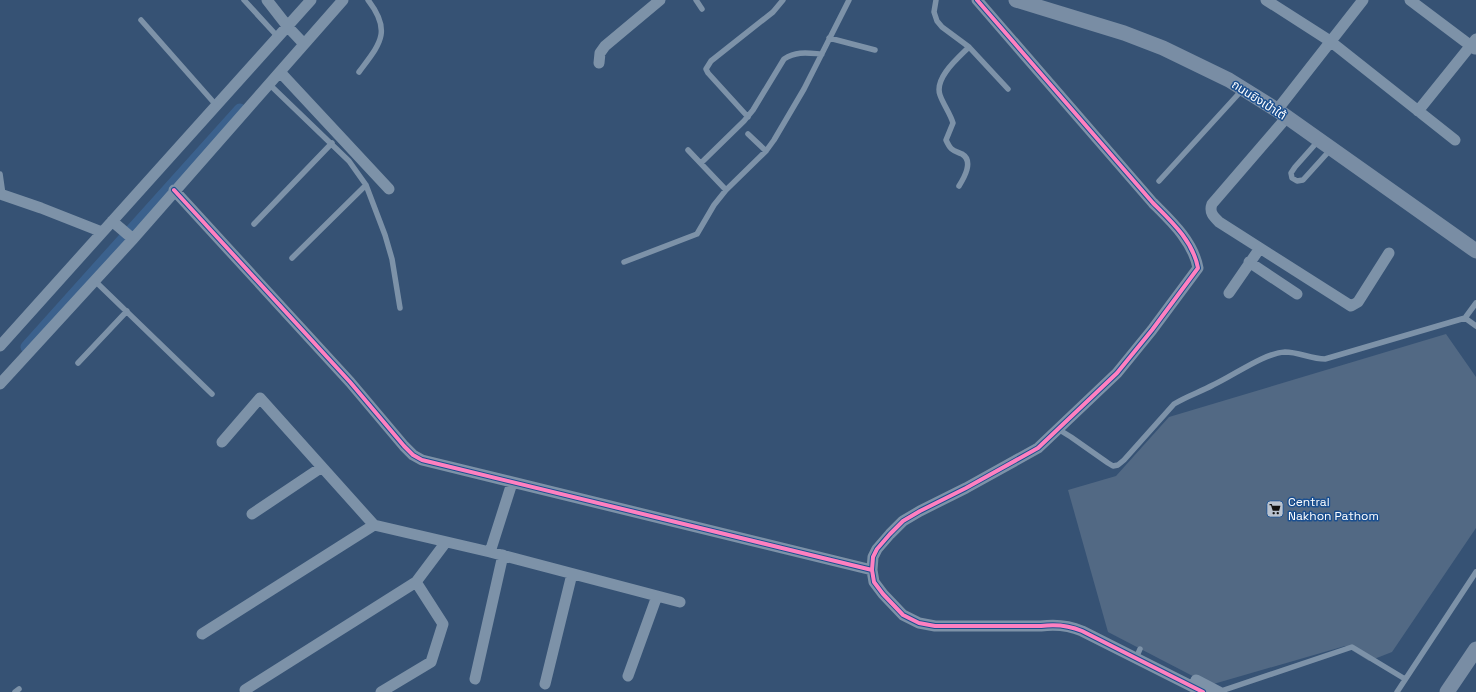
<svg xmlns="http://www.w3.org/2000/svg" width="1476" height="692" viewBox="0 0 1476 692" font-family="'Space Grotesk','Noto Sans Thai',sans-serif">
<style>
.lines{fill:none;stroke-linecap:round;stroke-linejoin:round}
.canal{stroke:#3b618d;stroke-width:13}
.building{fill:#526984}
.service{stroke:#7d92a8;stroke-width:5.5}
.minor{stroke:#7d92a8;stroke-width:11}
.secondary{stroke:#798da4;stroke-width:15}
.cycleway-casing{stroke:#1b4f8f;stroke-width:6}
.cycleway{stroke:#ff80c0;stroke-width:4}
.labels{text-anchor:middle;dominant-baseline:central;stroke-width:3;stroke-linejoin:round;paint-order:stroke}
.street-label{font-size:12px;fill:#fff;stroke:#1b4f8f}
.poi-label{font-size:12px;fill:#fff;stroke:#1b4f8f;text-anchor:start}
</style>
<rect width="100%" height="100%" fill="#365274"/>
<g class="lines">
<path class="canal" d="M27 347 240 110"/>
</g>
<path class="building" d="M1446 334 1476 377V528L1392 652 1369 661 1345 646 1210 685 1108 632 1068 490 1116 476 1169 417Z"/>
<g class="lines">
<path class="service" d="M244 0 278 37
M696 0 702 9
M936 0 934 12 937 21 942 27 969 47 1008 89
M141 20 216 105
M829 38 875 50
M359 72C379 45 393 32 368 0
M269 84 349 161 366 185 385 235 392 259 400 308
M748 117 708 73 706 69 711 61 773 12 783 0
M748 134 766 151
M1319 140 1295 167 1291 173 1292 178 1297 181 1303 180 1331 149
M688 150 726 190
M701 163 744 121 753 110 784 59C797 51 807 53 822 54
M0 174 3 195
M1159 181 1243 89
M959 186C964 178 974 161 962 154 953 150 951 151 946 140L953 123C950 113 943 104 940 95 934 78 958 58 969 47
M254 224 332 143
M292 258 366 185
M624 262 697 234 714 205 726 190 766 151 774 140 804 89 849 0
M95 281 212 394
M1465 318 1476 326
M78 363 127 311
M1058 429 1071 437 1108 463 1113 466 1118 465 1124 460 1174 404C1187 396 1200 392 1213 385 1233 376 1264 353 1285 352 1299 352 1311 359 1325 359L1465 318 1476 303
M1136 658 1140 649
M15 692 19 689
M1218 692 1352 647 1405 679
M1397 692 1476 572"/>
<path class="minor" d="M267 0 288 27 304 44
M977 0 1153 203C1171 221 1193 241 1198 268L1152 330 1117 373 1038 448 966 488 920 511 903 521 890 534 877 549 873 557 872 570 874 582 883 594 903 615 919 623 935 626H1041C1056 624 1068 625 1082 631L1203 692
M1266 0 1330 41 1455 140
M1410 0 1475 49
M599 63 600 53 605 46 660 0
M280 72 389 189
M1277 110 1363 0
M1418 111 1476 39
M1287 117 1212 204C1209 212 1213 216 1219 222L1351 306 1358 302 1389 253
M174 190 350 382 404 446 413 455 422 460 872 570
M0 194 41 208 102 232
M112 221 133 239
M1249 262 1297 294
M1229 293 1260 248
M0 346 311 0
M0 384 133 239 343 0
M222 442 260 398 374 525 490 552
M512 483 490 552 680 602
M252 514 322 467
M202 634 374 525
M628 676 657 596
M475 679 503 555
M1196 680 1219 692
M545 684 572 574
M245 690 416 582
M381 692 431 662 443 624 416 582 446 542"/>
<path class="secondary" d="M1016 0 1124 33 1163 48 1229 80 1277 110 1476 251
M1447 692 1476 649"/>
<defs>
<path id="cycleway" d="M977 0 1153 203C1171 221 1193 241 1198 268L1152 330 1117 373 1038 448 966 488 920 511 903 521 890 534 877 549 873 557 872 570 874 582 883 594 903 615 919 623 935 626H1041C1056 624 1068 625 1082 631L1203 692
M174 190 350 382 404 446 413 455 422 460 872 570"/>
</defs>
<use href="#cycleway" class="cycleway-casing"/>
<use href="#cycleway" class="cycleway"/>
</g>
<defs>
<symbol id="supermarket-square" viewBox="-11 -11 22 22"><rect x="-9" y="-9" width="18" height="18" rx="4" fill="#b9c2ce" stroke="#1b4f8f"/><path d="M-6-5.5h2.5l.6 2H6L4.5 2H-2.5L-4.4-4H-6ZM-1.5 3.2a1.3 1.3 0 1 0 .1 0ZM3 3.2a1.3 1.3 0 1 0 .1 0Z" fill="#111"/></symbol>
</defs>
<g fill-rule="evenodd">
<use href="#supermarket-square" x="1265" y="499" width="20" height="20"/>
</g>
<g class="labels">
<g class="street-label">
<text transform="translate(1259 100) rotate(33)">ถนนยิงเป้าใต้</text>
</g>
<g class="poi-label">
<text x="1288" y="502">Central<tspan x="1288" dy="14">Nakhon Pathom</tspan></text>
</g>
</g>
</svg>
